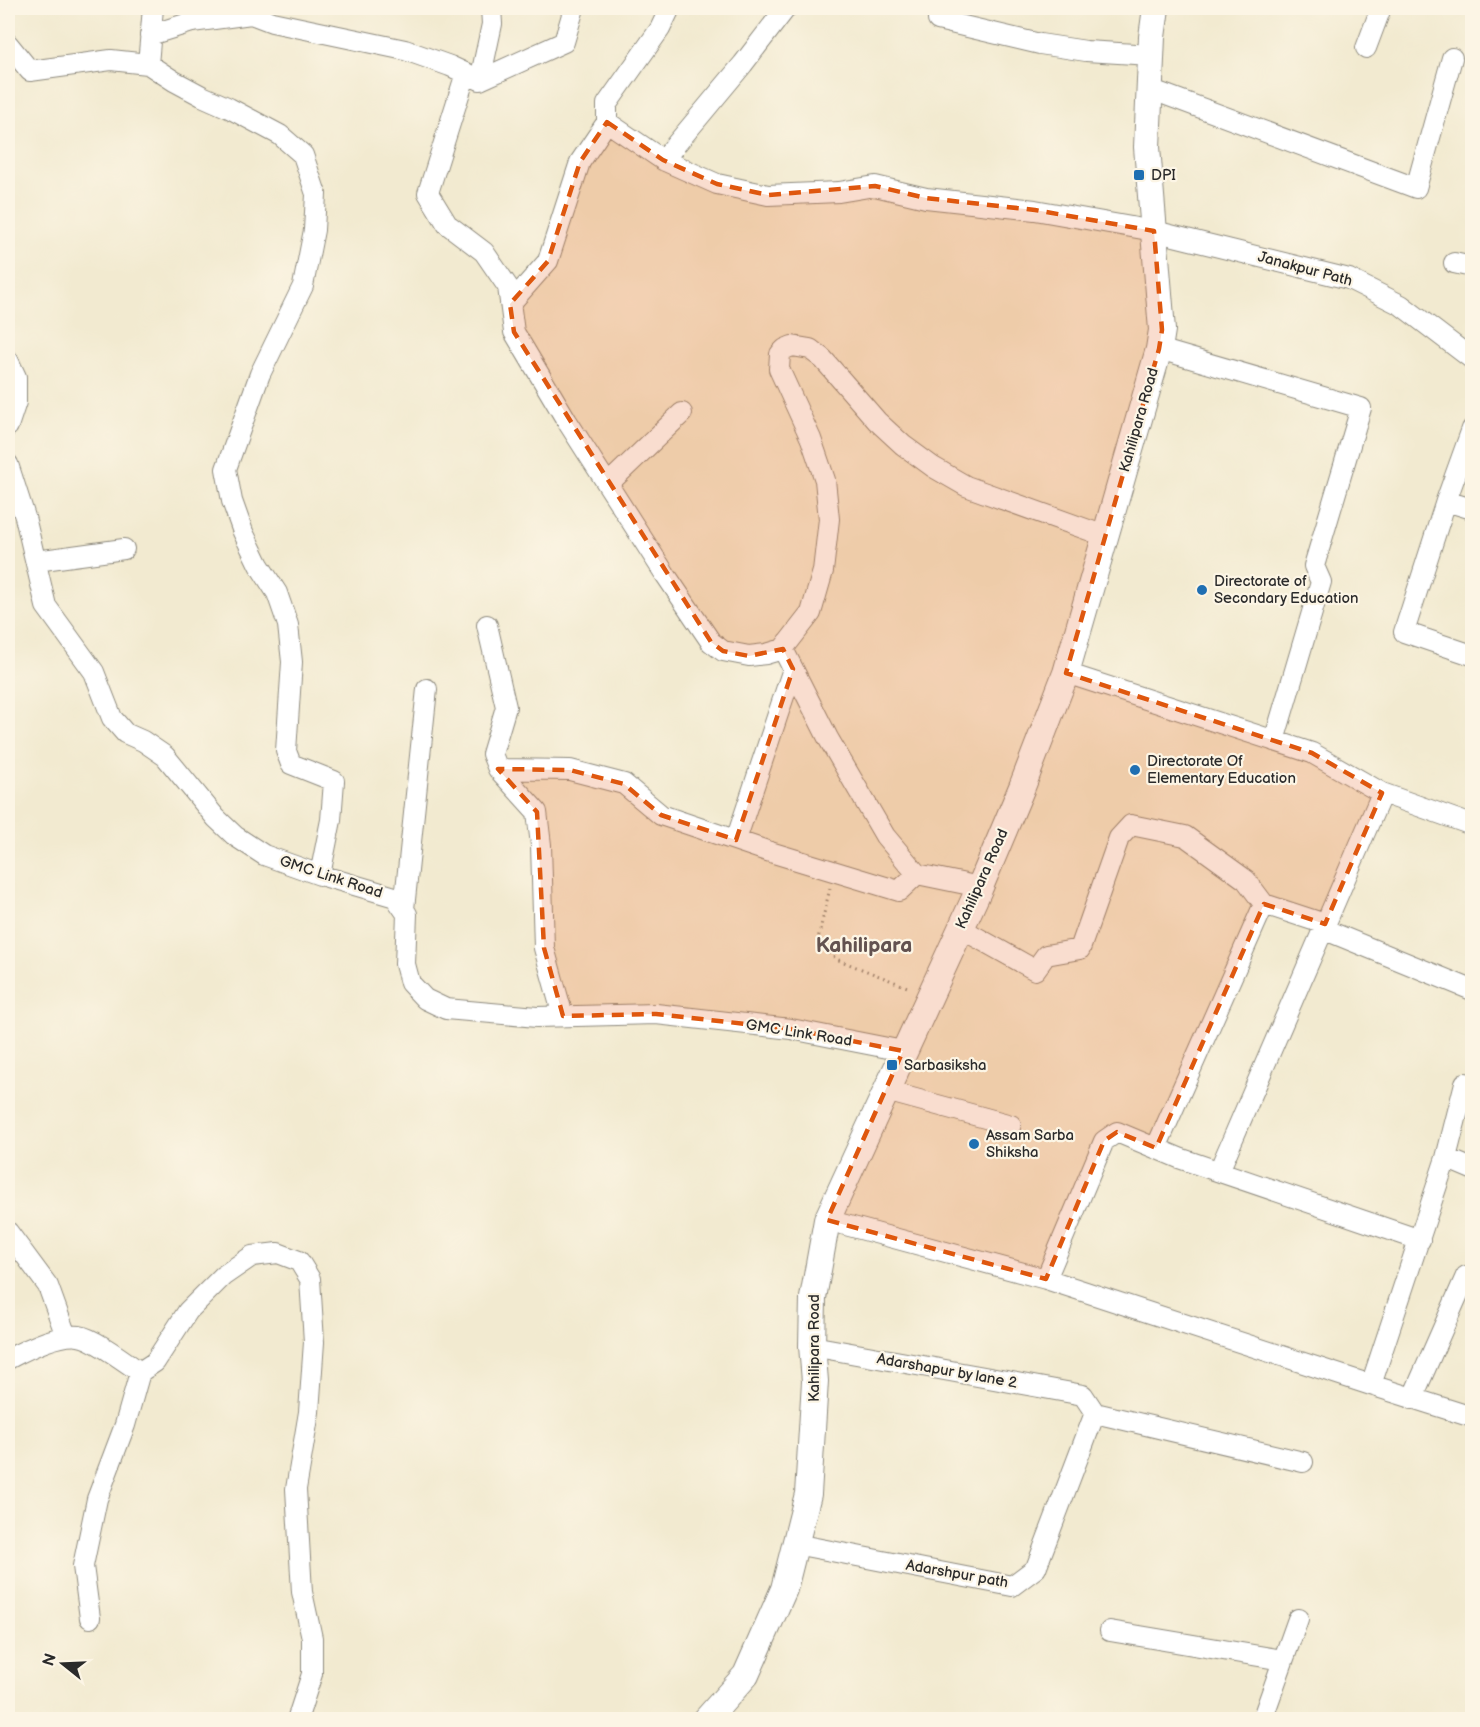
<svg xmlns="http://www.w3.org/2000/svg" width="1480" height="1727" viewBox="0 0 1480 1727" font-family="'Balsamiq Sans',sans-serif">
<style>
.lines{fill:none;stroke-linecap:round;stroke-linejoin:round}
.minor-casing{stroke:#8e8a7e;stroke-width:22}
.major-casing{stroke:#8e8a7e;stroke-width:28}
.path{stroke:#8e8a7e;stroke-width:3;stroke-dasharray:1.5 4.5;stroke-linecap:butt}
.minor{stroke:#fff;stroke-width:20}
.major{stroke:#fff;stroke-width:26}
.marked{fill:#df570e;fill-opacity:0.2;stroke:#df570e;stroke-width:4.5;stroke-dasharray:12 8;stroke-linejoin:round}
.poi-dot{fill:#1f6fb2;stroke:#fcf5e5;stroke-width:2}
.labels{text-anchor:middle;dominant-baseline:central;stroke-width:4.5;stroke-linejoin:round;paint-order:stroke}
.poi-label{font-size:15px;fill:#2b2b2b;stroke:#fcf5e5;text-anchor:start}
.street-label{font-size:15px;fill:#2b2b2b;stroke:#fcf5e5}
.district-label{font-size:21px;font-weight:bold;fill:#635250;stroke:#fcf5e5}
</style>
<rect width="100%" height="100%" fill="#fcf5e5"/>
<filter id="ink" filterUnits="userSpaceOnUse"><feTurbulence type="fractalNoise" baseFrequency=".0167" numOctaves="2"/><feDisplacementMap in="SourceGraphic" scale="12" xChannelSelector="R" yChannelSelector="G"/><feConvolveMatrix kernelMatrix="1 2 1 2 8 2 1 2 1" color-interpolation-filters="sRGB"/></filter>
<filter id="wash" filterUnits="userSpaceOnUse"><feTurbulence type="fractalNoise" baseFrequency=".008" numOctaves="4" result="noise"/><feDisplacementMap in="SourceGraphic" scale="24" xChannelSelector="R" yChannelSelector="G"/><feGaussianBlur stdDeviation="1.35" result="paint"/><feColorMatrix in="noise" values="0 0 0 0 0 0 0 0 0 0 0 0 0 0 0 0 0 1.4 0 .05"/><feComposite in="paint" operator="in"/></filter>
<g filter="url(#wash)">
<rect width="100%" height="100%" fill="#f2ead0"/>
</g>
<g filter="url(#ink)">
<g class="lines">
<defs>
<path id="minor" d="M153 8 148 64 174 81 202 96 229 108 280 135 303 155 316 194 314 230 303 286 260 374 226 469 232 501 243 532 259 565 277 593 288 625 292 662 286 751 291 764 334 781 331 820 320 875
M670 8 660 29 607 104V122L663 160 717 184 768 195 839 192 875 186 926 198 1035 210 1154 231 1349 279 1401 305 1472 359
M938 20 1040 44 1086 51 1151 55
M150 35 192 22 251 14 272 22 405 50 450 66 480 80 564 42 574 8
M8 44 30 71 111 60 148 64
M1366 48 1381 8
M466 73 428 193 447 224 484 252 508 287 514 332 567 421 665 574 711 642 723 651 749 656 766 654 783 649 811 613 823 571 829 519 825 480 811 439 779 369 780 354 785 349 792 346 810 349 823 359 877 421 903 445 933 467 966 486 1105 536
M480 80 492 24 491 8
M1150 89 1416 188 1452 58
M663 160 743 64 786 8
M1454 263 1472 267
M510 304 548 261 580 162 607 122
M1159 349 1361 408 1314 566 1321 582 1274 741
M8 360 16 377V402L8 426
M1472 429 1446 501 1404 632 1472 655
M8 464 25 517 46 606 94 672 112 718 125 733 143 741 165 756 216 818 235 836 264 855 320 875 395 897 407 914 405 964 410 983 425 999 446 1009 537 1017 656 1014 791 1029 903 1051
M608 484 682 413
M1446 501 1472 509
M36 561 124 549
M487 625 506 707 492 754 498 769 537 812 541 845 544 948 563 1016
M783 649 828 738 885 836 917 874 980 887
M1066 673 1312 753 1382 793 1472 825
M498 769 570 770 624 784 661 815 767 851 899 891 917 874
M736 840 793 669
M404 909 427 689
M960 928 1035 970 1046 955 1080 949 1119 838 1131 825 1185 836 1246 880 1264 904 1325 924
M1323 929 1472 990
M886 1091 1011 1125
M1156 1148 1264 904
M1446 1158 1472 1169
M1219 1171 1382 793
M827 1220 1046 1279 1371 1385 1472 1417
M8 1232 48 1286 66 1336
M1046 1279 1104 1141 1117 1132 1179 1158 1420 1240
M8 1359C25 1350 59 1333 79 1336 94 1338 127 1363 140 1372L155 1362 188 1311 223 1276 252 1256 278 1253 299 1261 310 1279 314 1342 309 1412 296 1489 302 1592 312 1638V1674L297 1720
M1371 1385 1446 1158 1465 1083 1472 1086
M1412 1399 1466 1276 1472 1279
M1095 1413 1303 1462
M795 1544 1012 1586 1036 1568 1095 1413 1083 1395 812 1346
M90 1618 83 1566 97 1499 125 1425 140 1372
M1110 1631 1283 1660
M1262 1720 1298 1619"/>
<path id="major" d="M706 1720 746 1675 784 1589 808 1494 815 1381 812 1346 813 1298 827 1220 980 887 1022 787 1066 673 1159 349 1162 330 1147 147 1152 37 1156 8"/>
</defs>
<use href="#minor" class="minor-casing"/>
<use href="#major" class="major-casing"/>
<path class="path" d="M830 888 817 943 836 959 910 988"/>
<use href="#minor" class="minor"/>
<use href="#major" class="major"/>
</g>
</g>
<path class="marked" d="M607 122 663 160 717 184 768 195 875 186 926 198 1035 210 1154 231 1162 330 1159 349 1066 673 1312 753 1382 793 1325 924 1264 904 1156 1148 1117 1132 1104 1141 1046 1279 827 1220 903 1051 791 1029 656 1014 563 1016 544 948 537 812 498 769 570 770 624 784 661 815 736 840 793 669 783 649 749 656 723 651 711 642 514 332 510 304 548 261 580 162Z"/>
<g class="poi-dot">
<rect x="1133" y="169" width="12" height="12" rx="3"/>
<circle cx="1202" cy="590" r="6"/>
<circle cx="1135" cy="770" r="6"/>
<rect x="886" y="1059" width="12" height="12" rx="3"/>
<circle cx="974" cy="1144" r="6"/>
</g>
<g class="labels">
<g class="poi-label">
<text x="1151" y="175">DPI</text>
<text x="1214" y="581">Directorate of<tspan x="1214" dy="17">Secondary Education</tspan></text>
<text x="1147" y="761">Directorate Of<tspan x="1147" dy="17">Elementary Education</tspan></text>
<text x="904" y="1065">Sarbasiksha</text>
<text x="986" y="1135">Assam Sarba<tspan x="986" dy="17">Shiksha</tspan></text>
</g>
<g class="street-label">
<text transform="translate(1305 269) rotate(15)">Janakpur Path</text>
<text transform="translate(1139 420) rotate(-74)">Kahilipara Road</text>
<text transform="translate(331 877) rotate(18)">GMC Link Road</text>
<text transform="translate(982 879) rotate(-66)">Kahilipara Road</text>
<text transform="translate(799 1033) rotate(9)">GMC Link Road</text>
<text transform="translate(814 1348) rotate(-90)">Kahilipara Road</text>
<text transform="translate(947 1371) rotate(10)">Adarshapur by lane 2</text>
<text transform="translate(957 1574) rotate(10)">Adarshpur path</text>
</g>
<g class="district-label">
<text x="864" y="945">Kahilipara</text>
</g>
</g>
<rect width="1480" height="1727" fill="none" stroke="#fcf5e5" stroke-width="30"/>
<g transform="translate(63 1664) rotate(288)" stroke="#fcf5e5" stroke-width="4.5" paint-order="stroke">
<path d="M0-4.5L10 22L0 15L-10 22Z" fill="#2b2b2b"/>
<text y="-9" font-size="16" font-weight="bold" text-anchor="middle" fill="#2b2b2b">N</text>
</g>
</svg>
